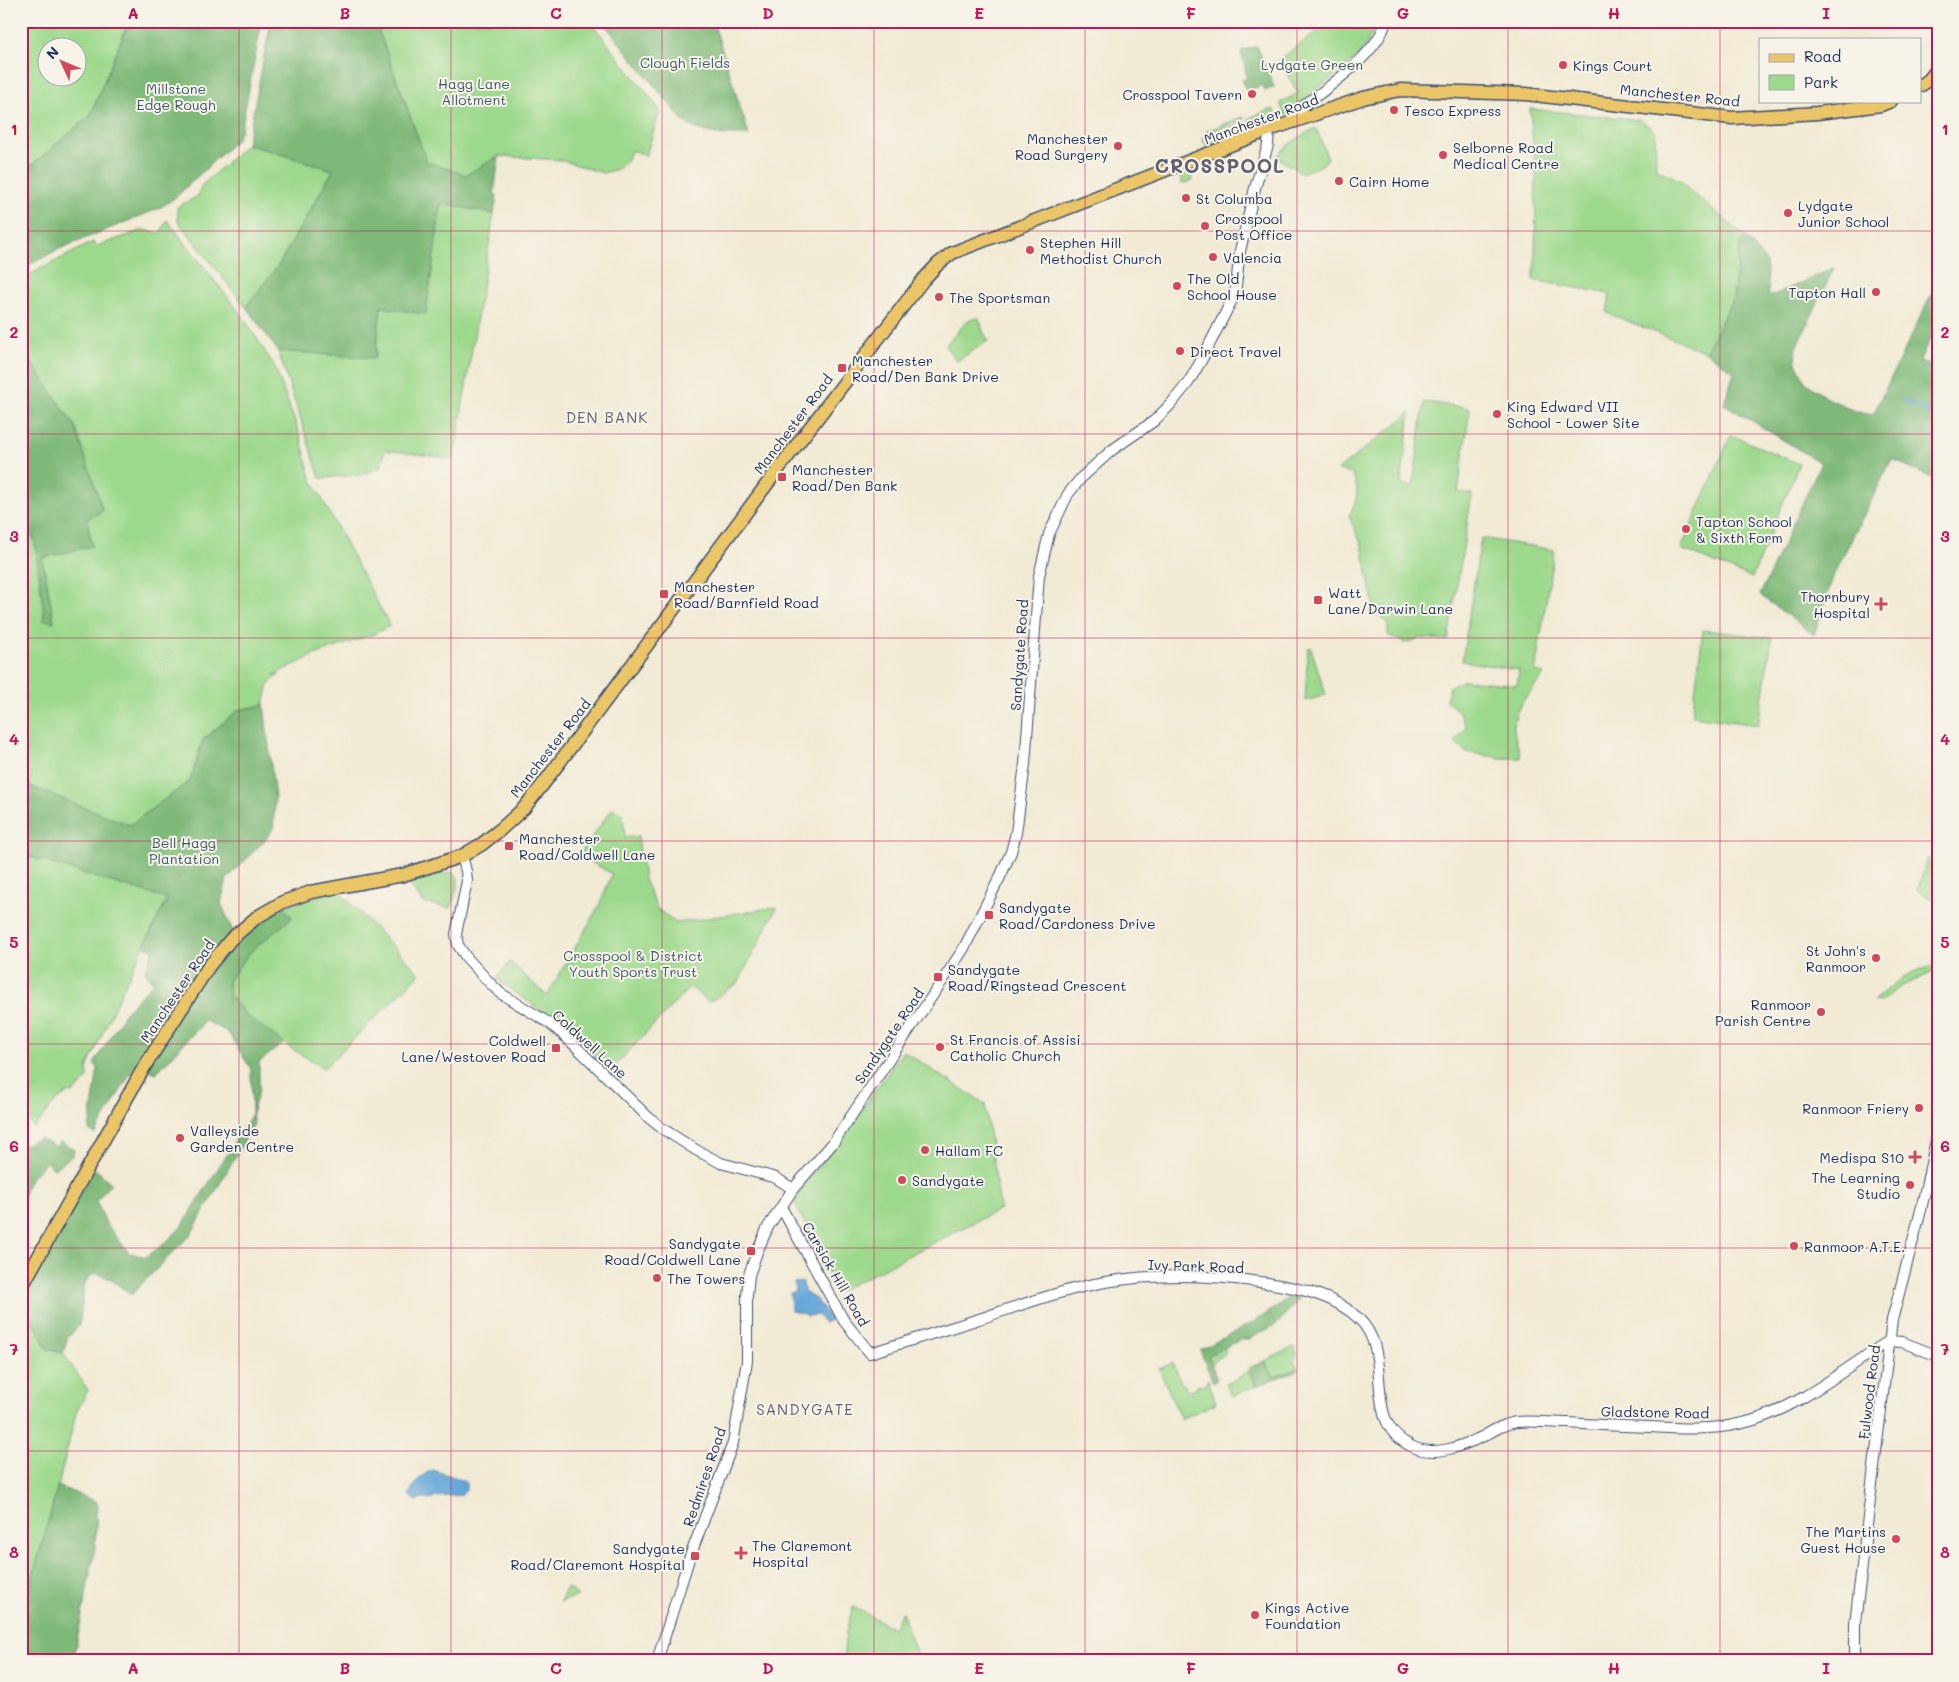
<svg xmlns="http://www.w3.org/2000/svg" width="1959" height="1682" viewBox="0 0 1959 1682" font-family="Mali,sans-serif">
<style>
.green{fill:#9dd98c;stroke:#5c8475;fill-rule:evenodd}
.forest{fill:#7eb978;stroke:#4c746b}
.water{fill:#65a7d9;stroke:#406b9c}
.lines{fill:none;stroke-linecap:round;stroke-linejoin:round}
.stream{stroke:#65a7d9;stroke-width:2.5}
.minor-casing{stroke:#3b4b70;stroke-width:12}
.major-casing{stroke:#3b4b70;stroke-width:15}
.minor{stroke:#fff;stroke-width:10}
.major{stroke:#ebc669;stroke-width:12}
.grid{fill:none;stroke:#c2185b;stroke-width:1;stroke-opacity:0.55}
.poi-dot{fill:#d1495b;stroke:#f7f3e8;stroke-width:2}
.labels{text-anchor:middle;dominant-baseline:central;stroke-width:4;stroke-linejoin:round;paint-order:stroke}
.park-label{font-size:14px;fill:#3c5a6a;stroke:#f7f3e8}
.poi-label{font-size:14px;fill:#1b2f5e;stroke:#f7f3e8;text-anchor:start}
.street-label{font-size:14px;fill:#1b2f5e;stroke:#f7f3e8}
.neighbourhood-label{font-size:15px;letter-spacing:1px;fill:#635f72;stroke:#f7f3e8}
.district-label{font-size:19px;font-weight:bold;letter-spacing:1px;fill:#635f72;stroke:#f7f3e8}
.neatline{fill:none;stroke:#c2185b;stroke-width:2}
.grid-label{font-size:16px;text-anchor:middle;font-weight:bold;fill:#c2185b}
</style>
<rect width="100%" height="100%" fill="#f7f3e8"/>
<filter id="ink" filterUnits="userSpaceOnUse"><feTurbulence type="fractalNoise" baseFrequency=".02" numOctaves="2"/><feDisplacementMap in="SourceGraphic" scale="10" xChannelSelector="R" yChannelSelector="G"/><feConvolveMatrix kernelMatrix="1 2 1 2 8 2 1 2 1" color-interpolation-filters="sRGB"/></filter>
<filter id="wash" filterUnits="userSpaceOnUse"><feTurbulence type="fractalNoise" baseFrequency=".0096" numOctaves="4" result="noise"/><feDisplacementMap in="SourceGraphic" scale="20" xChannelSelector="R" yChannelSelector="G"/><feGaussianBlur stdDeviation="1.12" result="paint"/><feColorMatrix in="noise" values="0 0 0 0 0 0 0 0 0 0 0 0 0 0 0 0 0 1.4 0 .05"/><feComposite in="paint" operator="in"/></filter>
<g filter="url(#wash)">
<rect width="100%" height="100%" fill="#f1ead4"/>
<path class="green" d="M21 21H129L90 116 21 174ZM48 48H78V78H48Z
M375 21H590L660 110 646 155 632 150 625 163 617 169 603 173 561 160 499 156 466 176 427 162Z
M1332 21H1377V26L1359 56 1285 115 1280 103 1298 93 1279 60Z
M1530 109 1640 120 1655 131 1656 169 1680 180 1690 191 1745 236 1741 242 1733 298 1706 352 1607 313 1610 294 1533 280 1535 265 1536 176Z
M1269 110H1274L1278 116 1255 126 1251 125 1247 119Z
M1243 117 1244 119 1208 133 1206 131Z
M1238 125 1242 133 1209 146 1205 144 1202 138Z
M1316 128 1328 159 1322 165 1302 173 1276 157C1288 144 1300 136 1316 128Z
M247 144 333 170 280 263 246 307 178 221 177 207 198 196 201 186Z
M1187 171H1190L1193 180 1182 184 1179 174Z
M441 203 494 214 454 459 385 450 381 467 360 475 320 478 278 351 375 358 381 307 426 314Z
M167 220 241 314 274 365 300 435 311 478 390 626 374 634 314 655 273 675 280 674 269 684 264 705 238 710 203 740 190 781 130 825 29 786 21 814V783L29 786 31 773 21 774V507L35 542 44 614 43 620 54 621 42 558 92 546 21 347V279L93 242 97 246 143 230 160 233Z
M979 318 983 331 988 341 957 361 945 346 968 320Z
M1424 402 1470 408 1458 492 1472 494 1448 640 1420 638 1405 643 1388 635V623L1374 609 1362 545 1349 516C1357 498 1361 491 1351 473L1338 470 1410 413 1401 485 1413 486Z
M1731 435 1799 464 1752 578 1681 549Z
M1481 538 1554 550 1535 672 1544 674C1533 691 1514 705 1514 727 1514 738 1519 748 1521 758H1502L1465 752 1455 742 1466 727 1459 712 1446 700 1450 686 1465 680 1517 685 1519 670 1462 661Z
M1703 630 1772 638 1758 725 1692 716Z
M1308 648H1311L1326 695 1305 701Z
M613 808 623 815 625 838 638 836 644 880 658 910 676 923 777 907 738 983 709 1002 690 987 611 1070 560 1024 499 981 498 976 510 962 547 996 599 906 612 874 579 855Z
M21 854 167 899 119 997 87 1068 88 1078 73 1093 69 1092 55 1102 34 1128 25 1116 21 1121Z
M1927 859 1933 860 1930 867 1938 870V899L1930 898 1917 891Z
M451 872 458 877V884L451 908 424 903 406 881Z
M338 890 420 974 324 1068C296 1051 246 1024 230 997 228 993 229 986 228 981L251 951 291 918 284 907Z
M1938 966V970L1900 987 1880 1002 1873 1001C1892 985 1913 967 1938 966Z
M903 1051 985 1104 1000 1209 837 1292 793 1199 851 1125Z
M21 1308 36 1326 47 1349 63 1353 88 1390 76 1413 58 1486 21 1619Z
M1225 1347V1355L1217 1358 1211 1366 1208 1355Z
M1294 1347 1297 1354 1294 1362 1298 1368 1273 1378 1265 1361Z
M1173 1363 1181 1382 1183 1385H1185L1187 1391 1197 1388V1385L1201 1384 1202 1386 1205 1384V1382L1208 1379 1216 1403 1181 1419 1159 1369Z
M1249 1371 1256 1386 1232 1396 1225 1383 1239 1378 1240 1376Z
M567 1587 578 1596 560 1602Z
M853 1607 893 1628 902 1612 919 1661H843L846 1632Z"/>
<path class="forest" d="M129 21H262L241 130 236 140 177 196 160 208 59 249 21 269V174L90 116Z
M271 21H375L427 162 466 175 499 156 494 194 497 195 494 214 441 203 426 314 381 307 375 358 278 351 246 307 280 263 333 170 247 144Z
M602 21H713L749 135C723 135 705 136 683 121Z
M1257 46 1274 87 1265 91 1263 85 1246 91 1242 80 1247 78 1241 51Z
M1745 236 1766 262 1769 297 1834 268 1797 347 1795 360 1805 382 1825 397 1858 412 1873 415 1931 295 1938 290V322L1920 360 1938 372V481L1892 459 1834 574 1814 635 1760 595 1821 463 1724 404 1734 372 1706 352 1733 298 1741 242Z
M21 347 75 426 103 511 87 519 92 546 42 558 54 622 43 620 44 614 35 542 21 507Z
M264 705 275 798 273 829 265 840 227 879 221 903 236 938 284 907 292 918 251 951 228 981 229 995 247 1016 284 1043 259 1062V1089L252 1114 254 1124 191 1234 131 1295C120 1286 109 1276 95 1273L89 1277 85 1283 79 1326 67 1339 63 1353 47 1349 36 1326 21 1307 94 1168 111 1183 96 1201 107 1225 129 1253 146 1257 164 1244 182 1226 252 1114 251 1069 228 1032 205 1021 156 1073 136 1064 95 1134 89 1130 98 1068 94 1064 126 1011 153 983 145 971 153 950 144 946 167 899 21 854V814L29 786 130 825 190 781 203 740 238 710Z
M39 1138 57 1147 59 1141 74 1149 73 1155 54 1169 46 1162 29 1180 21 1204V1147Z
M1293 1293H1298L1300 1298 1277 1324 1249 1339 1240 1340 1208 1355 1217 1380 1213 1382 1200 1350C1233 1333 1266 1318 1293 1293Z
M1265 1361 1274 1377 1298 1368V1370L1257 1386 1249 1368Z
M58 1486 97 1502 95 1548 73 1661H21V1619Z"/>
<path class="water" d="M803 1282 804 1292 817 1300 831 1320 824 1323 818 1315 806 1316 804 1314 791 1311 790 1293 795 1292 794 1283Z
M434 1470C445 1475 457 1476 466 1483V1489L462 1495 435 1497 433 1499H420L415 1501 409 1495C413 1485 423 1472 434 1470Z"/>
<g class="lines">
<path class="stream" d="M1903 400 1938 416"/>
</g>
</g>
<g filter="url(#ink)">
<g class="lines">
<defs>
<path id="minor" d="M1291 123C1296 110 1307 103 1318 95 1341 77 1379 50 1386 21
M462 856 466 871 467 881 456 934 458 945 466 957 488 981 500 993 549 1023 566 1037 648 1117 663 1129 696 1150 721 1163 776 1178 793 1189
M781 1207 844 1321 870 1353C906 1342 941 1331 976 1320 1018 1306 1061 1290 1105 1282 1157 1273 1215 1275 1267 1283 1299 1288 1334 1295 1358 1318 1397 1354 1359 1421 1411 1446 1434 1458 1462 1446 1484 1436 1494 1430 1504 1424 1516 1422 1533 1420 1551 1423 1568 1423 1595 1425 1622 1426 1650 1427 1685 1429 1719 1431 1754 1420 1804 1404 1845 1368 1889 1341L1902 1342 1938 1356
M657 1661 689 1559 733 1443 747 1361V1296L749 1275 757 1252 768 1227 793 1189 833 1143 949 971 964 948 1001 875 1011 852 1016 833 1025 764 1039 576 1049 534 1068 494 1081 478 1112 450 1154 421 1170 405 1188 383 1201 361 1235 294 1240 251 1255 188 1268 145 1269 130
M1855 1661V1623L1892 1320 1921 1210 1938 1131"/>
<path id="major" d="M1920 86 1929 80 1938 68
M21 1288 143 1069 209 966 231 939 257 917 283 902 311 892 403 875 462 856 482 844 501 829 524 808 544 783 776 472 923 280 938 264 952 253 1269 130 1363 98 1400 90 1526 94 1732 118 1817 113 1881 105 1891 101"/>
</defs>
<use href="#minor" class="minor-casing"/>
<use href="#major" class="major-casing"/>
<use href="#minor" class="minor"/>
<use href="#major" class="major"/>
</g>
</g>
<path class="grid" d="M239 21V1661M451 21V1661M662 21V1661M874 21V1661M1085 21V1661M1297 21V1661M1508 21V1661M1720 21V1661M21 231H1938M21 434H1938M21 638H1938M21 841H1938M21 1044H1938M21 1248H1938M21 1451H1938"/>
<g class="poi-dot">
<circle cx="1563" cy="65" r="5"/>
<circle cx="1252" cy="94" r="5"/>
<circle cx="1394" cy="110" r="5"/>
<circle cx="1118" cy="146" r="5"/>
<circle cx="1443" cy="155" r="5"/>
<circle cx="1339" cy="181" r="5"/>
<circle cx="1186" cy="198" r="5"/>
<circle cx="1788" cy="213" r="5"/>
<circle cx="1205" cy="226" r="5"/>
<circle cx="1030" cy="250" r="5"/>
<circle cx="1213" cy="257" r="5"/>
<circle cx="1177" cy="286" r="5"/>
<circle cx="1876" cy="292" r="5"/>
<circle cx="939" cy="297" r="5"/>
<circle cx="1180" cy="351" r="5"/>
<rect x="837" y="363" width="10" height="10" rx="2.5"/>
<circle cx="1497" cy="414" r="5"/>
<rect x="777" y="472" width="10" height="10" rx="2.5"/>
<circle cx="1686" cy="529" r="5"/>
<rect x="659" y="589" width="10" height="10" rx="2.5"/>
<rect x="1313" y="595" width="10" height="10" rx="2.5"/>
<path d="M1878.5 596.5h5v5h5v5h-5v5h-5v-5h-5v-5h5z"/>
<rect x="504" y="841" width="10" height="10" rx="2.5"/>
<rect x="984" y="910" width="10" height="10" rx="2.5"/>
<circle cx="1876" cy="958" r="5"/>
<rect x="933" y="972" width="10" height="10" rx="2.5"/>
<circle cx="1821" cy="1012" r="5"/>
<circle cx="940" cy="1047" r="5"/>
<rect x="551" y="1043" width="10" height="10" rx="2.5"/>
<circle cx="1919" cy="1108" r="5"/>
<circle cx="180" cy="1138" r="5"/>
<circle cx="925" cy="1150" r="5"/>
<path d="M1912.5 1149.5h5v5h5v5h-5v5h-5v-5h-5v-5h5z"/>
<circle cx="902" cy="1180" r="5"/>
<circle cx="1910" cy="1185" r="5"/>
<circle cx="1794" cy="1246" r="5"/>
<rect x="746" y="1246" width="10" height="10" rx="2.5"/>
<circle cx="657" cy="1278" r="5"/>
<circle cx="1896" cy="1539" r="5"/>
<path d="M738.5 1545.5h5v5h5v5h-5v5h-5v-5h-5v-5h5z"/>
<rect x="690" y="1551" width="10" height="10" rx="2.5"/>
<circle cx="1255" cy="1615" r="5"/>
</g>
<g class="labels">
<g class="park-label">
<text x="685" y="62">Clough Fields</text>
<text x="1312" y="64">Lydgate Green</text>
<text x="474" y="83">Hagg Lane<tspan x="474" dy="16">Allotment</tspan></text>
<text x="176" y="88">Millstone<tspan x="176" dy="16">Edge Rough</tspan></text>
<text x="184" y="842">Bell Hagg<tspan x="184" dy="16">Plantation</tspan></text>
<text x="633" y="955">Crosspool &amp; District<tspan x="633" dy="16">Youth Sports Trust</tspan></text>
</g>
<g class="poi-label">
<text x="1573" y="65">Kings Court</text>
<text x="1242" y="94" text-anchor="end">Crosspool Tavern</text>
<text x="1404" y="110">Tesco Express</text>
<text x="1108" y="138" text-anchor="end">Manchester<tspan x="1108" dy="16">Road Surgery</tspan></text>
<text x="1453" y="147">Selborne Road<tspan x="1453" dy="16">Medical Centre</tspan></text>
<text x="1349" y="181">Cairn Home</text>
<text x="1196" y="198">St Columba</text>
<text x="1798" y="205">Lydgate<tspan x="1798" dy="16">Junior School</tspan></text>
<text x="1215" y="218">Crosspool<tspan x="1215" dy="16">Post Office</tspan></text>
<text x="1040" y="242">Stephen Hill<tspan x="1040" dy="16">Methodist Church</tspan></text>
<text x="1223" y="257">Valencia</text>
<text x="1187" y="278">The Old<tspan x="1187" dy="16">School House</tspan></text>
<text x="1866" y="292" text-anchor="end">Tapton Hall</text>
<text x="949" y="297">The Sportsman</text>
<text x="1190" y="351">Direct Travel</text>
<text x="852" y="360">Manchester<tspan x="852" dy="16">Road/Den Bank Drive</tspan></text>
<text x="1507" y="406">King Edward VII<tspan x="1507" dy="16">School - Lower Site</tspan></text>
<text x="792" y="469">Manchester<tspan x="792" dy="16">Road/Den Bank</tspan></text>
<text x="1696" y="521">Tapton School<tspan x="1696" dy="16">&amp; Sixth Form</tspan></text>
<text x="674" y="586">Manchester<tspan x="674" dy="16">Road/Barnfield Road</tspan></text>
<text x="1328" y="592">Watt<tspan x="1328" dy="16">Lane/Darwin Lane</tspan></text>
<text x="1870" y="596" text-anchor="end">Thornbury<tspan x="1870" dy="16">Hospital</tspan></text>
<text x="519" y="838">Manchester<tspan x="519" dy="16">Road/Coldwell Lane</tspan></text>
<text x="999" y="907">Sandygate<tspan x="999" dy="16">Road/Cardoness Drive</tspan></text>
<text x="1866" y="950" text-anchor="end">St John's<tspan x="1866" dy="16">Ranmoor</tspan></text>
<text x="948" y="969">Sandygate<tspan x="948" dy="16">Road/Ringstead Crescent</tspan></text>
<text x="1811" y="1004" text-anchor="end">Ranmoor<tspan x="1811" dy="16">Parish Centre</tspan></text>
<text x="950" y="1039">St Francis of Assisi<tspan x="950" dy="16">Catholic Church</tspan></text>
<text x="546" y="1040" text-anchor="end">Coldwell<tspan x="546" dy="16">Lane/Westover Road</tspan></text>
<text x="1909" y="1108" text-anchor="end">Ranmoor Friery</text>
<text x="190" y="1130">Valleyside<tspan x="190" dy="16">Garden Centre</tspan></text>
<text x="935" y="1150">Hallam FC</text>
<text x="1904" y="1157" text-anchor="end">Medispa S10</text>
<text x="1900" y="1177" text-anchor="end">The Learning<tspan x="1900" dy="16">Studio</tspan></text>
<text x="912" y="1180">Sandygate</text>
<text x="741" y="1243" text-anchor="end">Sandygate<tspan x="741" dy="16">Road/Coldwell Lane</tspan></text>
<text x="1804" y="1246">Ranmoor A.T.E.</text>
<text x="667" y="1278">The Towers</text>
<text x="1886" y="1531" text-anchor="end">The Martins<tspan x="1886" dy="16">Guest House</tspan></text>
<text x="752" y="1545">The Claremont<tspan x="752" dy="16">Hospital</tspan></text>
<text x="685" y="1548" text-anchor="end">Sandygate<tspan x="685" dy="16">Road/Claremont Hospital</tspan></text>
<text x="1265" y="1607">Kings Active<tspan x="1265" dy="16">Foundation</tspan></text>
</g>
<g class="street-label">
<text transform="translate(1680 95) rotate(6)">Manchester Road</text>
<text transform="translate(1261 119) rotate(-20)">Manchester Road</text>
<text transform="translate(793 424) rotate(-53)">Manchester Road</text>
<text transform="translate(1019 655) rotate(-86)">Sandygate Road</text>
<text transform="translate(550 748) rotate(-52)">Manchester Road</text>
<text transform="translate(177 991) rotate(-56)">Manchester Road</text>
<text transform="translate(889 1036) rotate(-56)">Sandygate Road</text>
<text transform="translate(590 1044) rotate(42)">Coldwell Lane</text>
<text transform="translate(1196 1266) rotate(2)">Ivy Park Road</text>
<text transform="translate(836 1274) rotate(60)">Carsick Hill Road</text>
<text transform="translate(1869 1392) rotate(-83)">Fulwood Road</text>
<text transform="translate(1655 1412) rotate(1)">Gladstone Road</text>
<text transform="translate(704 1477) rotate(-71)">Redmires Road</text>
</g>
<g class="neighbourhood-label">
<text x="607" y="417">DEN BANK</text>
<text x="805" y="1409">SANDYGATE</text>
</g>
<g class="district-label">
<text x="1220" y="165">CROSSPOOL</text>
</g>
</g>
<rect width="1959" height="1682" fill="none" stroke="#f7f3e8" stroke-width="55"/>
<rect x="1759" y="38" width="162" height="65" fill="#f7f3e8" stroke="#9fa5b1"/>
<rect x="1769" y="54" width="25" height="8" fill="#ebc669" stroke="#9fa5b1"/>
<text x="1804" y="62" font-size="15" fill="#1b2f5e">Road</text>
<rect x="1769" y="75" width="25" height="15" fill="#9dd98c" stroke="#9fa5b1"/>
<text x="1804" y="88" font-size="15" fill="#1b2f5e">Park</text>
<g transform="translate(62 62) rotate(314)"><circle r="24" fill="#f7f3e8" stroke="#9fa5b1"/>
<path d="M0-4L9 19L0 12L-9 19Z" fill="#d1495b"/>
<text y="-8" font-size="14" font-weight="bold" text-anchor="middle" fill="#1b2f5e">N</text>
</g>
<rect x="28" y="28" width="1904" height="1626" class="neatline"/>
<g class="grid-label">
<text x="133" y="19">A</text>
<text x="345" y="19">B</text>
<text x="556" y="19">C</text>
<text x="768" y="19">D</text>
<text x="979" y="19">E</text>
<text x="1191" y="19">F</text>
<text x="1403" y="19">G</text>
<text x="1614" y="19">H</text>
<text x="1826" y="19">I</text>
<text x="14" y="135">1</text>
<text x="1945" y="135">1</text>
<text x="14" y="338">2</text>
<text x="1945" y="338">2</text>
<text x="14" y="542">3</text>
<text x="1945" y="542">3</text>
<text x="14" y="745">4</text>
<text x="1945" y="745">4</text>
<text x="14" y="948">5</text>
<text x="1945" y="948">5</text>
<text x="14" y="1152">6</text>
<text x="1945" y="1152">6</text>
<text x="14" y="1355">7</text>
<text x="1945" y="1355">7</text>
<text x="14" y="1558">8</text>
<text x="1945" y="1558">8</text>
<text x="133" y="1674">A</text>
<text x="345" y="1674">B</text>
<text x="556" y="1674">C</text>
<text x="768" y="1674">D</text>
<text x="979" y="1674">E</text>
<text x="1191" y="1674">F</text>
<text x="1403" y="1674">G</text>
<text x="1614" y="1674">H</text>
<text x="1826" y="1674">I</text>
</g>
</svg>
